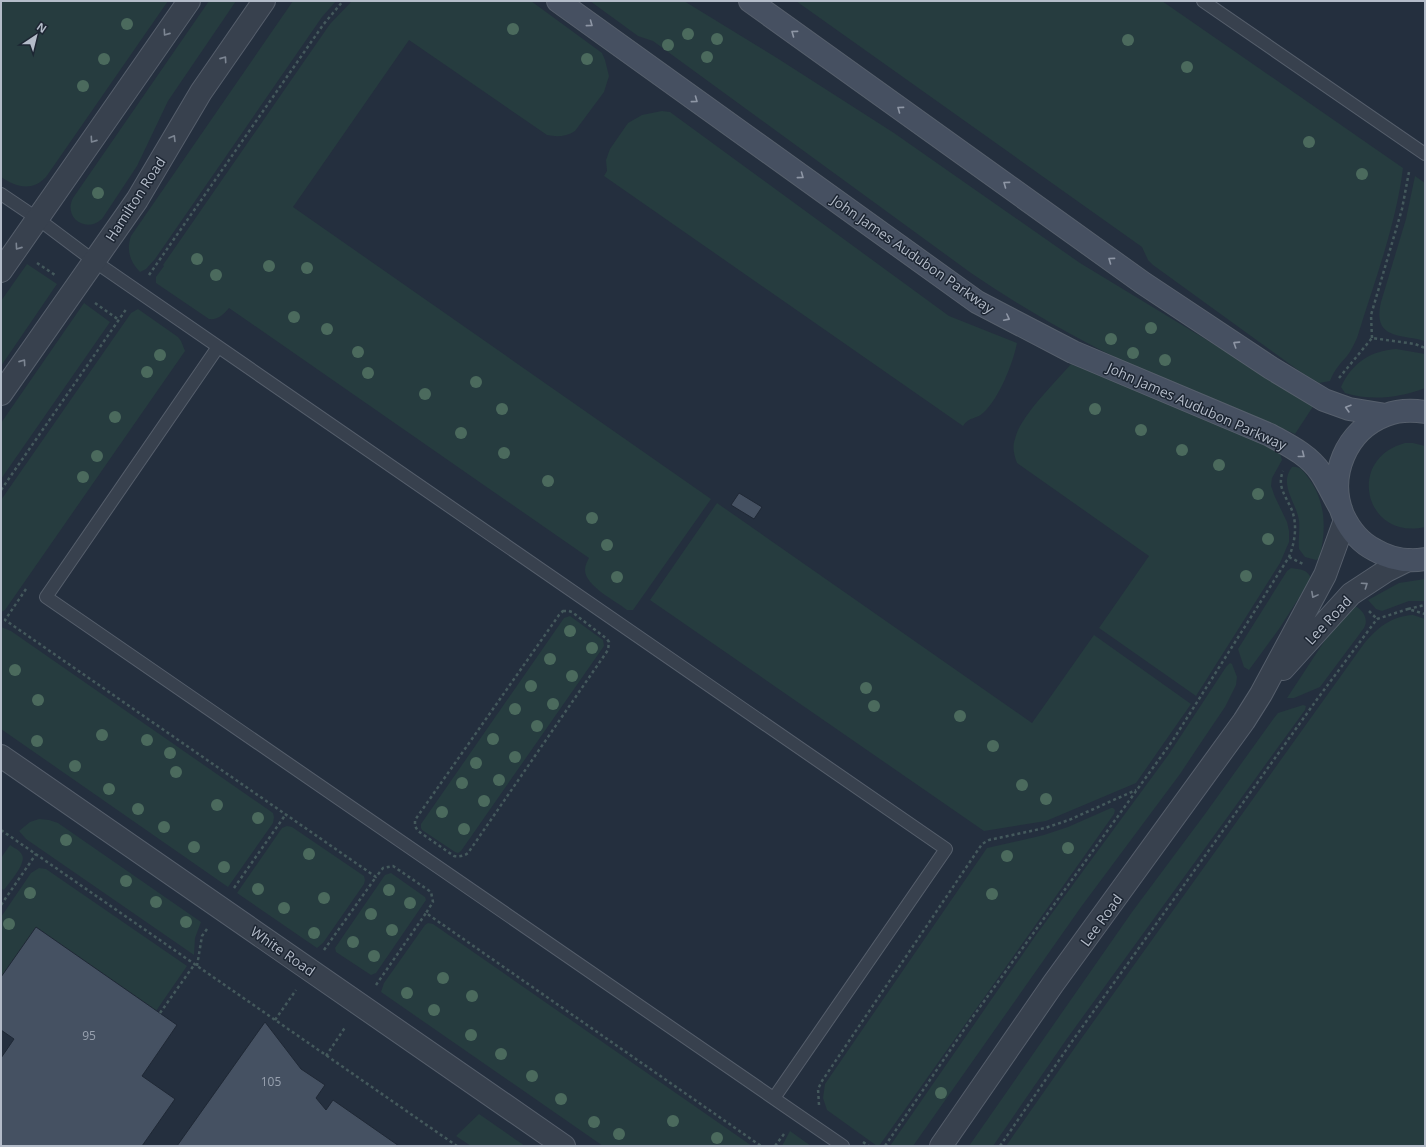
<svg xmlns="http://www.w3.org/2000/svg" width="1426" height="1147" viewBox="0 0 1426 1147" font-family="'Open Sans',sans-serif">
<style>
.green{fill:#263c3f}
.building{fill:#455162;stroke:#1f2835}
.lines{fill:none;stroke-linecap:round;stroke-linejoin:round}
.service-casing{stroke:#565f6c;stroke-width:14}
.tertiary-casing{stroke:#565f6c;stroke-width:24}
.secondary-casing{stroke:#565f6c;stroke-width:24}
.path{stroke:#44595c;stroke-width:2.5;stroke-dasharray:3 3;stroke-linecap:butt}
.service{stroke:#38414e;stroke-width:12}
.tertiary{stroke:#38414e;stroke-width:22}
.secondary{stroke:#465061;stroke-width:22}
.tree{fill:#4b6a5d}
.oneway{stroke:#8e96a5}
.oneway2{stroke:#7c8592}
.labels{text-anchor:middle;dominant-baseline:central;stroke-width:3;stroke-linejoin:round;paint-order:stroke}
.number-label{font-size:12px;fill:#98a1af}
.street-label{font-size:14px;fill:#b4bcc9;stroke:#1d2633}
</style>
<rect width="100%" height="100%" fill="#242f3e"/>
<path class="green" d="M1 1H168L46 177C32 192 16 187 1 177Z
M209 1H236L168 101 137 166 102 219C85 234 63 217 73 198Z
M293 1H336L322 17 155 259 146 269 140 272C130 262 126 250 131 236Z
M352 1H531L602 53 605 60 609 76 604 92 575 131C566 137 556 137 547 135L409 40 293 207 711 499 633 610H627C616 601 585 586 585 570 585 565 587 562 589 558L229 308C223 315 218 320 209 319L156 283V277L164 266 163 265 330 24Z
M590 1H684L777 58 894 133 1080 263 1314 405 1295 434C1252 414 1206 398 1161 379 1095 349 1031 314 971 273L653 41 638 36Z
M796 1H1162L1403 168C1396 225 1374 283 1357 338 1354 344 1351 351 1347 356 1339 365 1335 369 1330 381L1319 383 1302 373 1153 265 1148 260 1142 247Z
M662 111 670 112 949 316 1017 343C1013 363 999 399 983 413 975 420 970 416 963 426L604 176 607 171 606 160 610 149 628 123 642 115Z
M1415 176 1425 183V341C1401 334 1372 340 1381 302L1406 219Z
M27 264 57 284 1 366V301Z
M84 303 110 322 1 479V423Z
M138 309 178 337 181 341 185 351 5 610 1 612V500L131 313Z
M1396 349 1425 354V388C1400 398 1370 401 1345 393L1341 387C1352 363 1370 351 1396 349Z
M1071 364 1267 443 1279 450 1282 460 1272 478 1271 486 1275 497 1287 522 1289 531V542L1280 563 1196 696 1099 628 1149 556 1017 463C1014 455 1012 447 1015 439 1020 416 1055 383 1071 364Z
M1405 443H1413L1425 446V527C1365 541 1345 459 1405 443Z
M1292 467C1299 466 1303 470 1307 476 1326 500 1327 530 1319 559L1316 560 1305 557 1299 549C1298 540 1300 531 1299 521 1297 503 1278 485 1292 467Z
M717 503 1032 723 1094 635 1191 704 1136 783 1046 821 984 831 650 600Z
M1291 568C1300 569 1309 570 1311 579L1279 629 1249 670 1244 667 1238 649 1287 571Z
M1425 579V601H1409L1382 611 1376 609 1368 600 1399 583Z
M1355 606C1363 610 1369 619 1364 628L1320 687 1294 698H1287L1331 631Z
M1413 615 1425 619V1146H1006L1076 1046 1363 645C1377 628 1391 616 1413 615Z
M570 616 603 640 604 646 461 851 458 853 455 852 422 830 421 828V824L564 618Z
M1 627 11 631 273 813 274 817 273 823 228 887 1 729Z
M1230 663 1232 664 1237 677 1236 685 1225 707 1202 741 1180 774 1081 907 913 1146H890L1036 935 1169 754 1226 667Z
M1303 705 1306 706 1305 710 1066 1040 993 1146H969L1132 912 1205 814 1274 718 1278 713Z
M1111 808H1113L1115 810 1114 814 879 1146H877L827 1110 823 1098 825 1084 987 848 1044 835 1068 827Z
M39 819 49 820 58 823 201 922 195 938 194 955 26 839 19 831 30 822Z
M287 826 292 827 364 876 365 880 364 884 323 943 317 948 237 893 282 828Z
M10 845C14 848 20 850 22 855 27 863 9 883 4 890L1 888V858Z
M39 868 46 869 187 966 156 1011 1 977V917L31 873Z
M391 873 425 897 426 900 376 973 371 975 336 952 335 948 385 875Z
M428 923 433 924 752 1146H603L381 992 384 983 425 925Z
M479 1114 525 1146H471L456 1136Z
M790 1131 811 1146H782Z"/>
<path class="building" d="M739 493 762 507 754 519 731 505Z
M36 927 177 1025 142 1076 175 1099 142 1146H1V1058L14 1039 1 1030V977Z
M265 1022 301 1069 325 1085 316 1098 326 1110 333 1100 399 1146H177Z"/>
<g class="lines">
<defs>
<path id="service" d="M1203 1 1425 154
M1 194 38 219 94 261 946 849 774 1098
M218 347 46 597 843 1146"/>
<path id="tertiary" d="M1 271 189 1
M1 394 137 200 201 92 264 1
M1283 669 1351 594 1386 571 1408 560
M1 756 564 1146
M941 1146 1053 984 1244 721 1261 694 1325 575 1345 520"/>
<path id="secondary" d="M558 1 977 302 1073 352 1270 435C1288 445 1309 455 1321 473 1328 484 1334 497 1341 509
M750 1 1143 283 1271 368 1324 400 1349 409 1386 415
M1425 412C1412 410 1399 410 1386 415 1346 430 1327 476 1343 515 1350 530 1361 543 1375 550 1390 559 1408 562 1425 559"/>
</defs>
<use href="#service" class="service-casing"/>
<use href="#tertiary" class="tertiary-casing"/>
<use href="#secondary" class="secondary-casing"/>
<path class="path" d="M37 263 55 275
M149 275 323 25 343 1
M95 303 119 320
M1372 338 1371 315 1402 209 1409 172
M1339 378 1372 338 1415 344 1425 348
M1 490 127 308
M1289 557 1303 564
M26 589 5 620 376 877 383 868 393 866 431 892 433 902 426 913 761 1146
M1408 609 1425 605
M563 611H569L572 612 607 639 609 642 608 650 468 853C464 856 459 857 454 856L418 831 415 826V820L559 615Z
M1369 611 1377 619
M1 830 457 1146
M234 888 286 814
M1 905 36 854
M324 950 376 877
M197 966 202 936 207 929
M376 985 426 913
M160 1013 194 965
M275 1020 296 990
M326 1056 346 1026
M819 1105 818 1089 822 1081 982 844 989 840 1045 828 1069 820 1136 790
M863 1142 869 1146
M775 1146 784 1134
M885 1146 972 1018 1173 740 1289 557C1295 542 1298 524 1291 508 1285 495 1277 486 1283 471
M1000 1146 1073 1040 1318 698 1377 619 1408 609 1425 614"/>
<use href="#service" class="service"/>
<use href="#tertiary" class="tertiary"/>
<use href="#secondary" class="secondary"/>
</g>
<g class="tree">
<circle cx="127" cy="24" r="6"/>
<circle cx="513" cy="29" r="6"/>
<circle cx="688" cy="34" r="6"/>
<circle cx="717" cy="39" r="6"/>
<circle cx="1128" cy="40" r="6"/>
<circle cx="668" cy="45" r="6"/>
<circle cx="707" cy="57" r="6"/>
<circle cx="104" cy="59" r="6"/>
<circle cx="587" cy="59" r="6"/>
<circle cx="1187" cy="67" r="6"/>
<circle cx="83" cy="86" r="6"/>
<circle cx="1309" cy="142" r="6"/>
<circle cx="1362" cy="174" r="6"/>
<circle cx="98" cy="193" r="6"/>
<circle cx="197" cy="259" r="6"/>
<circle cx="269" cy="266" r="6"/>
<circle cx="307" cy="268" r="6"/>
<circle cx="216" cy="275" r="6"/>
<circle cx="294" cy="317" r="6"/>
<circle cx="1151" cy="328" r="6"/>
<circle cx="327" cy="329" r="6"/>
<circle cx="1111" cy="339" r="6"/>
<circle cx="358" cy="352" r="6"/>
<circle cx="1133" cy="353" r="6"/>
<circle cx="160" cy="355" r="6"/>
<circle cx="1165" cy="360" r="6"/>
<circle cx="147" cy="372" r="6"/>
<circle cx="368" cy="373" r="6"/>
<circle cx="476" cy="382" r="6"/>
<circle cx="425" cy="394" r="6"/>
<circle cx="502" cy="409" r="6"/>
<circle cx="1095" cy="409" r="6"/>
<circle cx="115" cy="417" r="6"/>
<circle cx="1141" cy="430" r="6"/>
<circle cx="461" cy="433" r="6"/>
<circle cx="1182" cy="450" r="6"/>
<circle cx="504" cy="453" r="6"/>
<circle cx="97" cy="456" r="6"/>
<circle cx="1219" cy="465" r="6"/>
<circle cx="83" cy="477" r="6"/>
<circle cx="548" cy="481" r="6"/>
<circle cx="1258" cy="494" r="6"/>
<circle cx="592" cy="518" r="6"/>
<circle cx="1268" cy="539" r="6"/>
<circle cx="607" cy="545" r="6"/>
<circle cx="1246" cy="576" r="6"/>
<circle cx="617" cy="577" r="6"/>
<circle cx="570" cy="631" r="6"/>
<circle cx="592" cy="648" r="6"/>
<circle cx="550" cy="659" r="6"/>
<circle cx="15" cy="670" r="6"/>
<circle cx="572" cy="676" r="6"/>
<circle cx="531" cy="686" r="6"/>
<circle cx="866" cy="688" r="6"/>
<circle cx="38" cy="700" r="6"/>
<circle cx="553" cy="704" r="6"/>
<circle cx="874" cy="706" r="6"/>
<circle cx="515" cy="709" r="6"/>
<circle cx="960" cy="716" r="6"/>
<circle cx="537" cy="726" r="6"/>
<circle cx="102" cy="735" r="6"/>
<circle cx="493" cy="739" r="6"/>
<circle cx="147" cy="740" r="6"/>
<circle cx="37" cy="741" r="6"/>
<circle cx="993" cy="746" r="6"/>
<circle cx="170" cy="753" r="6"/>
<circle cx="515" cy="757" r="6"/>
<circle cx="476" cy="763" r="6"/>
<circle cx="75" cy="766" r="6"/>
<circle cx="176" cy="772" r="6"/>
<circle cx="499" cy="780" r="6"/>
<circle cx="462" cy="783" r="6"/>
<circle cx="1022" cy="785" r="6"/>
<circle cx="109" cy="789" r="6"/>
<circle cx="1046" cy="799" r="6"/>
<circle cx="484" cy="801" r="6"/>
<circle cx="217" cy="805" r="6"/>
<circle cx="138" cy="809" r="6"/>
<circle cx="442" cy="812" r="6"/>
<circle cx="258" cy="818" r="6"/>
<circle cx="164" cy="827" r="6"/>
<circle cx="464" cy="829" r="6"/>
<circle cx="66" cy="840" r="6"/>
<circle cx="194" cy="847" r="6"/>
<circle cx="1068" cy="848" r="6"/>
<circle cx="309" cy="854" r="6"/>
<circle cx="1007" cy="856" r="6"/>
<circle cx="224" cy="867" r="6"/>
<circle cx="126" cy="881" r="6"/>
<circle cx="258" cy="889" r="6"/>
<circle cx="389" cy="890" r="6"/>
<circle cx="30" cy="893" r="6"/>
<circle cx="992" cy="894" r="6"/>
<circle cx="324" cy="898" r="6"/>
<circle cx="156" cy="902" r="6"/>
<circle cx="410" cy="903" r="6"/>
<circle cx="284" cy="908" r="6"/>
<circle cx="371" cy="914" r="6"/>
<circle cx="186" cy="922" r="6"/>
<circle cx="9" cy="924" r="6"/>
<circle cx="392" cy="930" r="6"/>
<circle cx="314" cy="933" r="6"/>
<circle cx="353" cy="942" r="6"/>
<circle cx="374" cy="956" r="6"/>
<circle cx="443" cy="978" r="6"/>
<circle cx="407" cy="993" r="6"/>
<circle cx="472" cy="996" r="6"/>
<circle cx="434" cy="1010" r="6"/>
<circle cx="471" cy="1035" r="6"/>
<circle cx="501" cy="1054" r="6"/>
<circle cx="532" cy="1076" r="6"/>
<circle cx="941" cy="1093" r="6"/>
<circle cx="561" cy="1099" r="6"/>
<circle cx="673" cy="1121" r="6"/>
<circle cx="594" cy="1122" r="6"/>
<circle cx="619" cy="1134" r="6"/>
<circle cx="717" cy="1138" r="6"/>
</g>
<defs><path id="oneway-chevron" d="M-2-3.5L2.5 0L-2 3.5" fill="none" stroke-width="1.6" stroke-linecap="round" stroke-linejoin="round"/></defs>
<g class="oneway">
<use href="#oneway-chevron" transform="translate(590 24) rotate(36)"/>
<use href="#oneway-chevron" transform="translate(794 33) rotate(-144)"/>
<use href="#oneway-chevron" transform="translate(695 100) rotate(36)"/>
<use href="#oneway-chevron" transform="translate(900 109) rotate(-144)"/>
<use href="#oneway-chevron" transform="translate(801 176) rotate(36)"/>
<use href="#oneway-chevron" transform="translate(1006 184) rotate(-144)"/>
<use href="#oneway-chevron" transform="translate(1111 260) rotate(-144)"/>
<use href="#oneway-chevron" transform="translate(1007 318) rotate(27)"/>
<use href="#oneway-chevron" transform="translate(1236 344) rotate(-147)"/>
<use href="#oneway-chevron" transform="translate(1348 408) rotate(-164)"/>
<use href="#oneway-chevron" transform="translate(1302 455) rotate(38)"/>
</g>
<g class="oneway2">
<use href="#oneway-chevron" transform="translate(166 33) rotate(125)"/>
<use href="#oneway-chevron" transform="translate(224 59) rotate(-55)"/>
<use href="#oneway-chevron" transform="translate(173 138) rotate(-59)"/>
<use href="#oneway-chevron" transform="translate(93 140) rotate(125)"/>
<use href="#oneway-chevron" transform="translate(18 247) rotate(125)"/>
<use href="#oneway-chevron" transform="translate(23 362) rotate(-55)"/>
<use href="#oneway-chevron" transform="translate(1365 585) rotate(-34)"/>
<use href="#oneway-chevron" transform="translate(1314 595) rotate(118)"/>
</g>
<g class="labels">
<g class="number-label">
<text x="89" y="1035">95</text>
<text x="271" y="1081">105</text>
</g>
<g class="street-label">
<text transform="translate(135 199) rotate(-57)">Hamilton Road</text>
<text transform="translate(913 254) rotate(35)">John James Audubon Parkway</text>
<text transform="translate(1197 406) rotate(24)">John James Audubon Parkway</text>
<text transform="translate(1328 620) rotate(-47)">Lee Road</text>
<text transform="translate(1101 920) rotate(-54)">Lee Road</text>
<text transform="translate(283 951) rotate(35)">White Road</text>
</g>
</g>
<rect width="1426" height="1147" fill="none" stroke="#b4bcc9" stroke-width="4"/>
<g transform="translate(36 36) rotate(35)" stroke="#1d2633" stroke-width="3" paint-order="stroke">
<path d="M0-3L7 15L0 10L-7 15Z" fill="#b4bcc9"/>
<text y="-6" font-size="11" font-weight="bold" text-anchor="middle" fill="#b4bcc9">N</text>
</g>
</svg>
